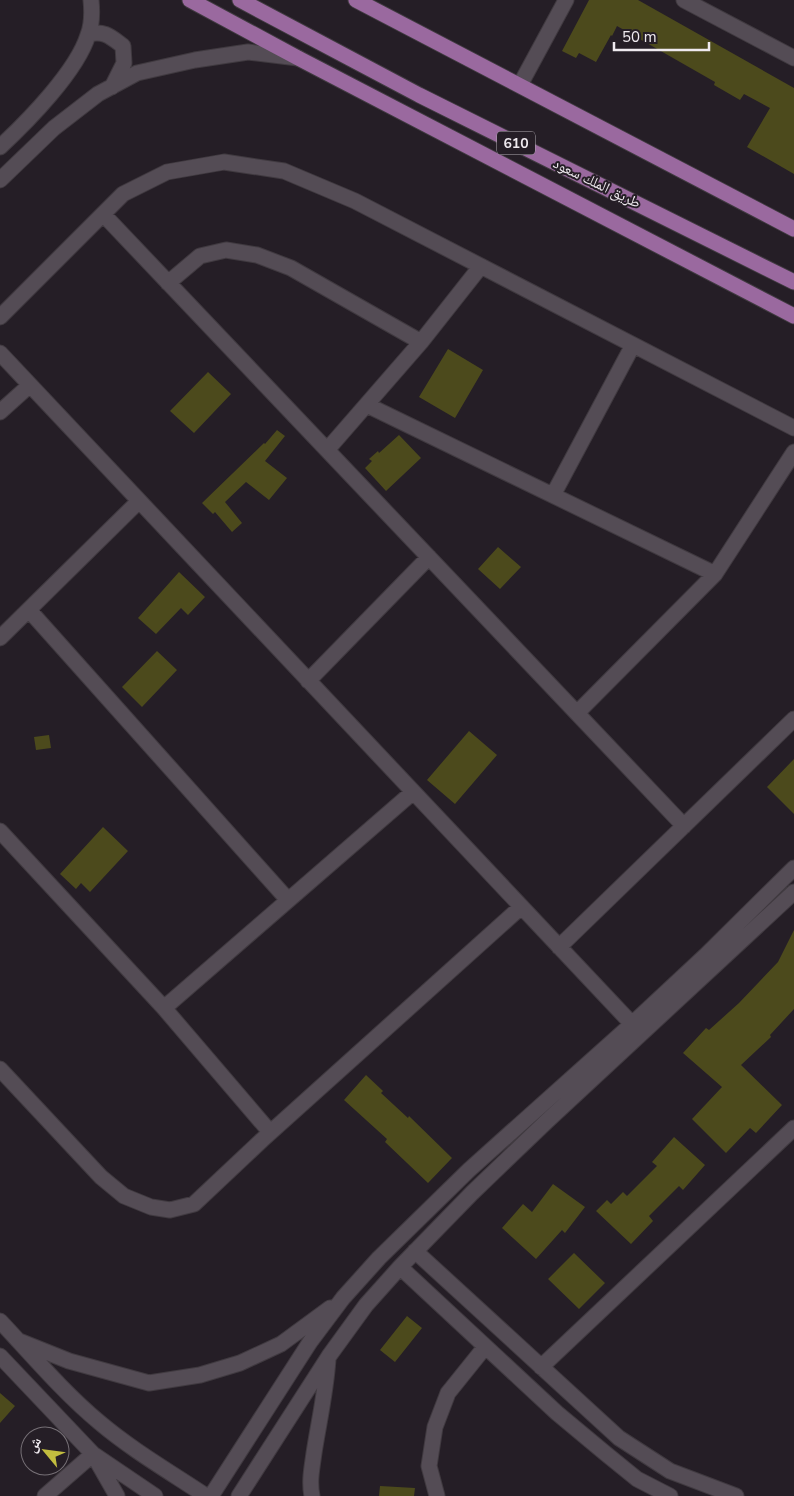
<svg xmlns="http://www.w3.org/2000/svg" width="794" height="1496" viewBox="0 0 794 1496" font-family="'Nunito Sans','Noto Naskh Arabic',sans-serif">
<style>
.building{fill:#4c4a1c}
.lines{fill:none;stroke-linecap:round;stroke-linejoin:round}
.minor-casing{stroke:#403a40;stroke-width:17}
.major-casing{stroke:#403a40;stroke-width:17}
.minor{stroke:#544c55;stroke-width:15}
.major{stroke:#9a699f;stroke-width:15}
.labels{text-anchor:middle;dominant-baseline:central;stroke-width:4;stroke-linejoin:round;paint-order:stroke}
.shield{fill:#251e26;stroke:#b2adb3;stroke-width:1}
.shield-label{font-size:14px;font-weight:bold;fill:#efeaef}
.street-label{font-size:15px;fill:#efeaef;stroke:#251e26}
</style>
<rect width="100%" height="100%" fill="#251e26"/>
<path class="building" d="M589 0H638L794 88V174L747 147 770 108 744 94 740 100 714 85 715 82 617 26 612 36 611 35 596 62 579 53 576 58 562 51Z
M448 349 483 370 455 418 419 397Z
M208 372 231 394 194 433 170 411Z
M277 430 285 436 265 461 287 478 269 500 246 482 225 502 242 523 232 532 215 512 213 514 202 503 264 443 265 444Z
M399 435 421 458 386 491 365 468 372 461 369 459 378 451 379 453Z
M498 547 521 567 500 589 478 569Z
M179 572 205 597 188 615 181 608 156 634 138 618Z
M157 651 177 670 142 707 122 687Z
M469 731 497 755 455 804 427 780Z
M49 735 51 748 36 750 34 737Z
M794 759V814L767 787Z
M103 827 128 851 90 892 81 883 76 889 60 874Z
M794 930V1009L770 1035 771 1037 741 1065 782 1105 756 1133 750 1128 726 1153 692 1119 722 1087 683 1053 706 1028 709 1030 739 1003 778 962Z
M366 1075 383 1091 381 1093 408 1118 409 1116 452 1158 428 1183 385 1142 387 1139 344 1100Z
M674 1137 705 1165 683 1190 679 1186 649 1216 653 1221 631 1244 596 1211 607 1200 611 1204 623 1192 627 1196 657 1166 652 1162Z
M553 1184 585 1207 565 1233 562 1230 536 1259 502 1228 523 1204 532 1212Z
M574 1253 605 1283 579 1309 548 1279Z
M407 1316 422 1328 395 1362 380 1350Z
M0 1393 15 1406 0 1423Z
M380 1486 415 1488 414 1496H379Z"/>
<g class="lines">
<defs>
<path id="minor" d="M684 0 794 58
M89 34C104 30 111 37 123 46L124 63 112 87
M520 85 566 0
M0 147C28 121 77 71 88 35 92 25 92 10 91 0
M0 180 54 128 98 94 137 73 195 60 248 52 298 58
M103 214 684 826
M168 283 200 256 226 250 257 255 291 268 421 342
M0 317 123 194 167 172 224 162 284 171 355 201 794 428
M0 353 632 1024
M367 405 715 574
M0 412 30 385
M327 450 421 342 481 266
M553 495 633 345
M29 610 288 900
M0 638 139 501
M308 681 429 557
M577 713 715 574 794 452
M0 831 164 1008 270 1132
M559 947 794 719
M164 1008 413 792
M0 1069 101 1177 124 1196 151 1207 170 1210 194 1204 262 1140 521 907
M415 1251 619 1438 670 1471 736 1496
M400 1267 557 1413 605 1453 637 1479 670 1496
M0 1321C32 1355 63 1392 99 1422 132 1450 170 1472 206 1496
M19 1341 69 1361 149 1383 200 1375 240 1363 281 1344 330 1308
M0 1356 93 1454 155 1496
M541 1367 794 1128
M45 1496 93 1454 117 1496
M211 1496 310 1342 343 1298 379 1258 469 1170 632 1024 705 956 794 868
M239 1496 329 1356 366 1305 400 1267 472 1193 547 1121 794 892
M312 1496C309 1481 312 1468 314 1453 319 1421 326 1391 328 1359
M437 1496 429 1466 435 1427 448 1393 485 1347"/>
<path id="major" d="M190 0 298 58 794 316
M240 0 419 95 794 282
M356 0 794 229"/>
</defs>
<use href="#minor" class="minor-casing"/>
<use href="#major" class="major-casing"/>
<use href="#minor" class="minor"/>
<use href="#major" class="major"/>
</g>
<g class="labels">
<rect class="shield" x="497" y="131.5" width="38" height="23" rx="4"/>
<g class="shield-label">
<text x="516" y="143">610</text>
</g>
<g class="street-label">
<text transform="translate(597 183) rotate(26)">طريق الملك سعود</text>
</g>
</g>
<g transform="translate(45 1451) rotate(299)"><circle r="24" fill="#251e26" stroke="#767076"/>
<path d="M0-4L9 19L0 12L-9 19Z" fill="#c2bd3f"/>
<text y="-8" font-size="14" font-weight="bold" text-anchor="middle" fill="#efeaef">ش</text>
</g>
<path d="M614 42v8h95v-8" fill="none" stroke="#efeaef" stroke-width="2.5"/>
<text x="622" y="42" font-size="15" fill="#efeaef" stroke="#251e26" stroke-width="4" paint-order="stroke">50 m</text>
</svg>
